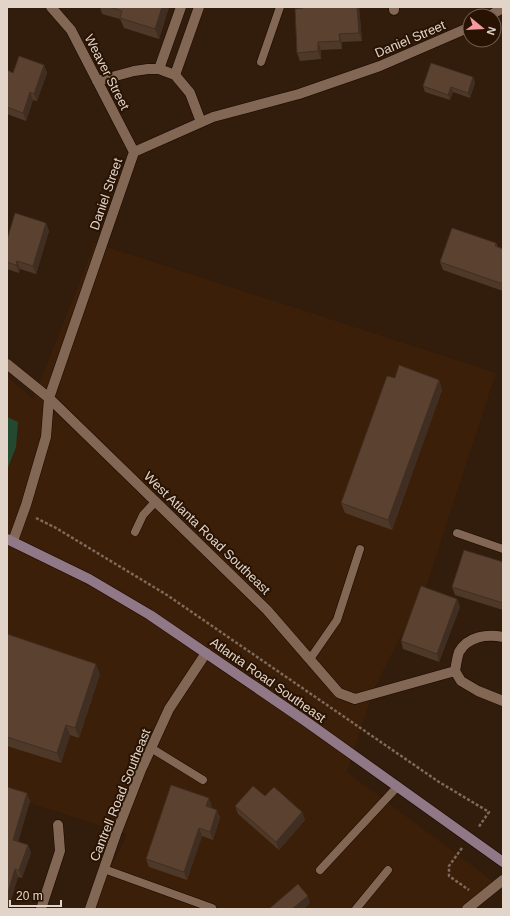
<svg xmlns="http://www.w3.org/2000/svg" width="510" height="916" viewBox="0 0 510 916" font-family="Helvetica,sans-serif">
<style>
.built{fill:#3b1f08}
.green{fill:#234930}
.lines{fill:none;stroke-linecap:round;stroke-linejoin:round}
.service-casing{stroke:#190600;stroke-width:9}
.minor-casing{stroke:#190600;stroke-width:11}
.tertiary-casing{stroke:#190600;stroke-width:11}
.secondary-casing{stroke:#190600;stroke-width:11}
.path{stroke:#7d6a5c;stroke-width:2.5;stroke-dasharray:3 2;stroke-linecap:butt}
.service{stroke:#826754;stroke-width:8}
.minor{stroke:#826754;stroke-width:10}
.tertiary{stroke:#826754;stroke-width:10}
.secondary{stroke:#907886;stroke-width:10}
.wall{fill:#4e3929}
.shaded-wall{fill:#402e22}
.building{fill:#5b4230;stroke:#402e22}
.labels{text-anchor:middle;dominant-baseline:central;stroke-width:4;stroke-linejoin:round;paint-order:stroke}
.street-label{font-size:13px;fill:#e3d4ca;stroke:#281303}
</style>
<rect width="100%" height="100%" fill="#321c0b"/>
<path class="built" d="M95 243 496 373 427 584 374 689 347 772 494 882 461 909H91L127 834 7 796V376L33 399Z"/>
<path class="green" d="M7 417 18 422 16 447 7 470Z"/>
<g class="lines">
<defs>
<path id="service" d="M261 62 280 7
M135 532 143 515 156 501
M457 533 503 549
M310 659 337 620 360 549
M151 748 203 780
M104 869 212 908
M320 870 398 786
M356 909 388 870"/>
<path id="minor" d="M51 7 71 30 134 152
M394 7V10
M489 16 503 8
M159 69 181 7
M175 75 199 7
M97 81 134 71 148 69H159L175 75 190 93 201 122
M503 637C487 634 468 636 459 652 457 658 456 665 455 671L461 681 478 691 503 701
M455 671 355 699 339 693 267 610 49 398 134 152 213 117 299 94 380 66 470 27
M41 909 60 851 58 825
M90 909 116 834 141 770 169 709 206 653
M467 909 503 880"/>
<path id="tertiary" d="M7 364 49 398 46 437 26 505 13 541"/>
<path id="secondary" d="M7 539 89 579 150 615 304 720 503 862"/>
</defs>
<use href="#service" class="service-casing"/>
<use href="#minor" class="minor-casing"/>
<use href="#tertiary" class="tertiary-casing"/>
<use href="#secondary" class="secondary-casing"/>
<path class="path" d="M36 518 56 528 167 595 439 782 489 812 478 828
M462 848 449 866V876L469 890"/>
<use href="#service" class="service"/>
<use href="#minor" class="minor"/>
<use href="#tertiary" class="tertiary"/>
<use href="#secondary" class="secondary"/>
</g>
<path class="wall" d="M100 7H169L159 39 124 28 120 19 102 14Z
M359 7 362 41 342 42V49L321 50V59L300 61 297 53 303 8Z
M44 65 47 73 37 101 33 100 26 121 7 114V70L13 73Z
M473 77 475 83 470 98 453 92 450 100 425 92 423 86Z
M46 223 49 231 36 274 20 269 19 273 7 269V240Z
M496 243 498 247 503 249V291L443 270 440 262Z
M395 378 439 380 442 390 392 530 345 513 341 503Z
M503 562V610L455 595 452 587Z
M457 599 460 607 439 662 403 649 401 641Z
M7 634 100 674 79 738 70 735 61 763 7 746Z
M7 787 30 801 18 842 28 845 31 853 22 878 18 877 8 909H7Z
M265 796 302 812 305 820 279 850 238 814 235 806Z
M212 806 211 808 217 810 220 818 213 840 202 836 187 880 149 867 146 859Z"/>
<path class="shaded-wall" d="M162 7H169L159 39 155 29Z
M357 7H359L362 41 359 33Z
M339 34 342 42V49L340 41Z
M318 42 321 50V59L318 51Z
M44 65 47 73 37 101 34 94Z
M473 77 475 83 470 98 468 93Z
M451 87 453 92 450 100 448 95Z
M30 92 33 100 26 121 23 113Z
M46 223 49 231 36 274 33 266Z
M17 261 20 269 19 273 16 265Z
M439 380 442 390 392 530 388 520Z
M457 599 460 607 439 662 437 654Z
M96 664 100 674 79 738 75 728Z
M66 725 70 735 61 763 57 753Z
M27 793 30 801 16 848 13 840Z
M209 798 212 806 209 814 206 806Z
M217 810 220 818 213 840 210 832Z
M302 812 305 820 279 850 276 842Z
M199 828 202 836 187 880 184 872Z
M28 845 31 853 22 878 19 870Z
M15 869 18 877 8 909H7V896Z
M308 896 310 903 304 909H292Z"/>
<path class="building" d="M110 7H162L155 29 120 18 122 11Z
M303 7H357L359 33 339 34 340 41 318 42V51L297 53 295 9 303 8Z
M19 56 44 65 34 94 30 92 23 113 7 107V70L13 73Z
M431 63 473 77 468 93 451 87 448 95 423 86Z
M15 213 46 223 33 266 17 261 16 265 7 262V240Z
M452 228 496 243 495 246 503 249V284L440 262Z
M399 365 439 380 388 520 341 503 387 376 395 378Z
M464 550 503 562V603L452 587Z
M421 586 457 599 437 654 401 641Z
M7 634 96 664 75 728 66 725 57 753 7 737Z
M171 785 209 798 206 806 217 810 210 832 199 828 184 872 146 859Z
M253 786 265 796 274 787 302 812 276 842 235 806Z
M7 787 27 793 13 840 28 845 19 870 15 869 7 896Z
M298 884 308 896 292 909H269Z"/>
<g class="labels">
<g class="street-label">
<text transform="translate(410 39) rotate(-23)">Daniel Street</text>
<text transform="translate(107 72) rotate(63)">Weaver Street</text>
<text transform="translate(106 194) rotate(-71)">Daniel Street</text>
<text transform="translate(207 533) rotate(44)">West Atlanta Road Southeast</text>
<text transform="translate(268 680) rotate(35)">Atlanta Road Southeast</text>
<text transform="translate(120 795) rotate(-68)">Cantrell Road Southeast</text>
</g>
</g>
<rect width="510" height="916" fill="none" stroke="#e3d4ca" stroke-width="16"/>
<g transform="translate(482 28) rotate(108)"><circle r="19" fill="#281303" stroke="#736053"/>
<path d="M0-3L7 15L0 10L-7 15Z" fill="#f49aa0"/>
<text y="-6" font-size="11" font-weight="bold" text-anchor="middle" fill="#e3d4ca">N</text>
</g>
<path d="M10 900v6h51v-6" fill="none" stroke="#e3d4ca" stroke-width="2"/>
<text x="16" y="900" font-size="12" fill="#e3d4ca" stroke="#281303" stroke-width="3" paint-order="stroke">20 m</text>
</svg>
